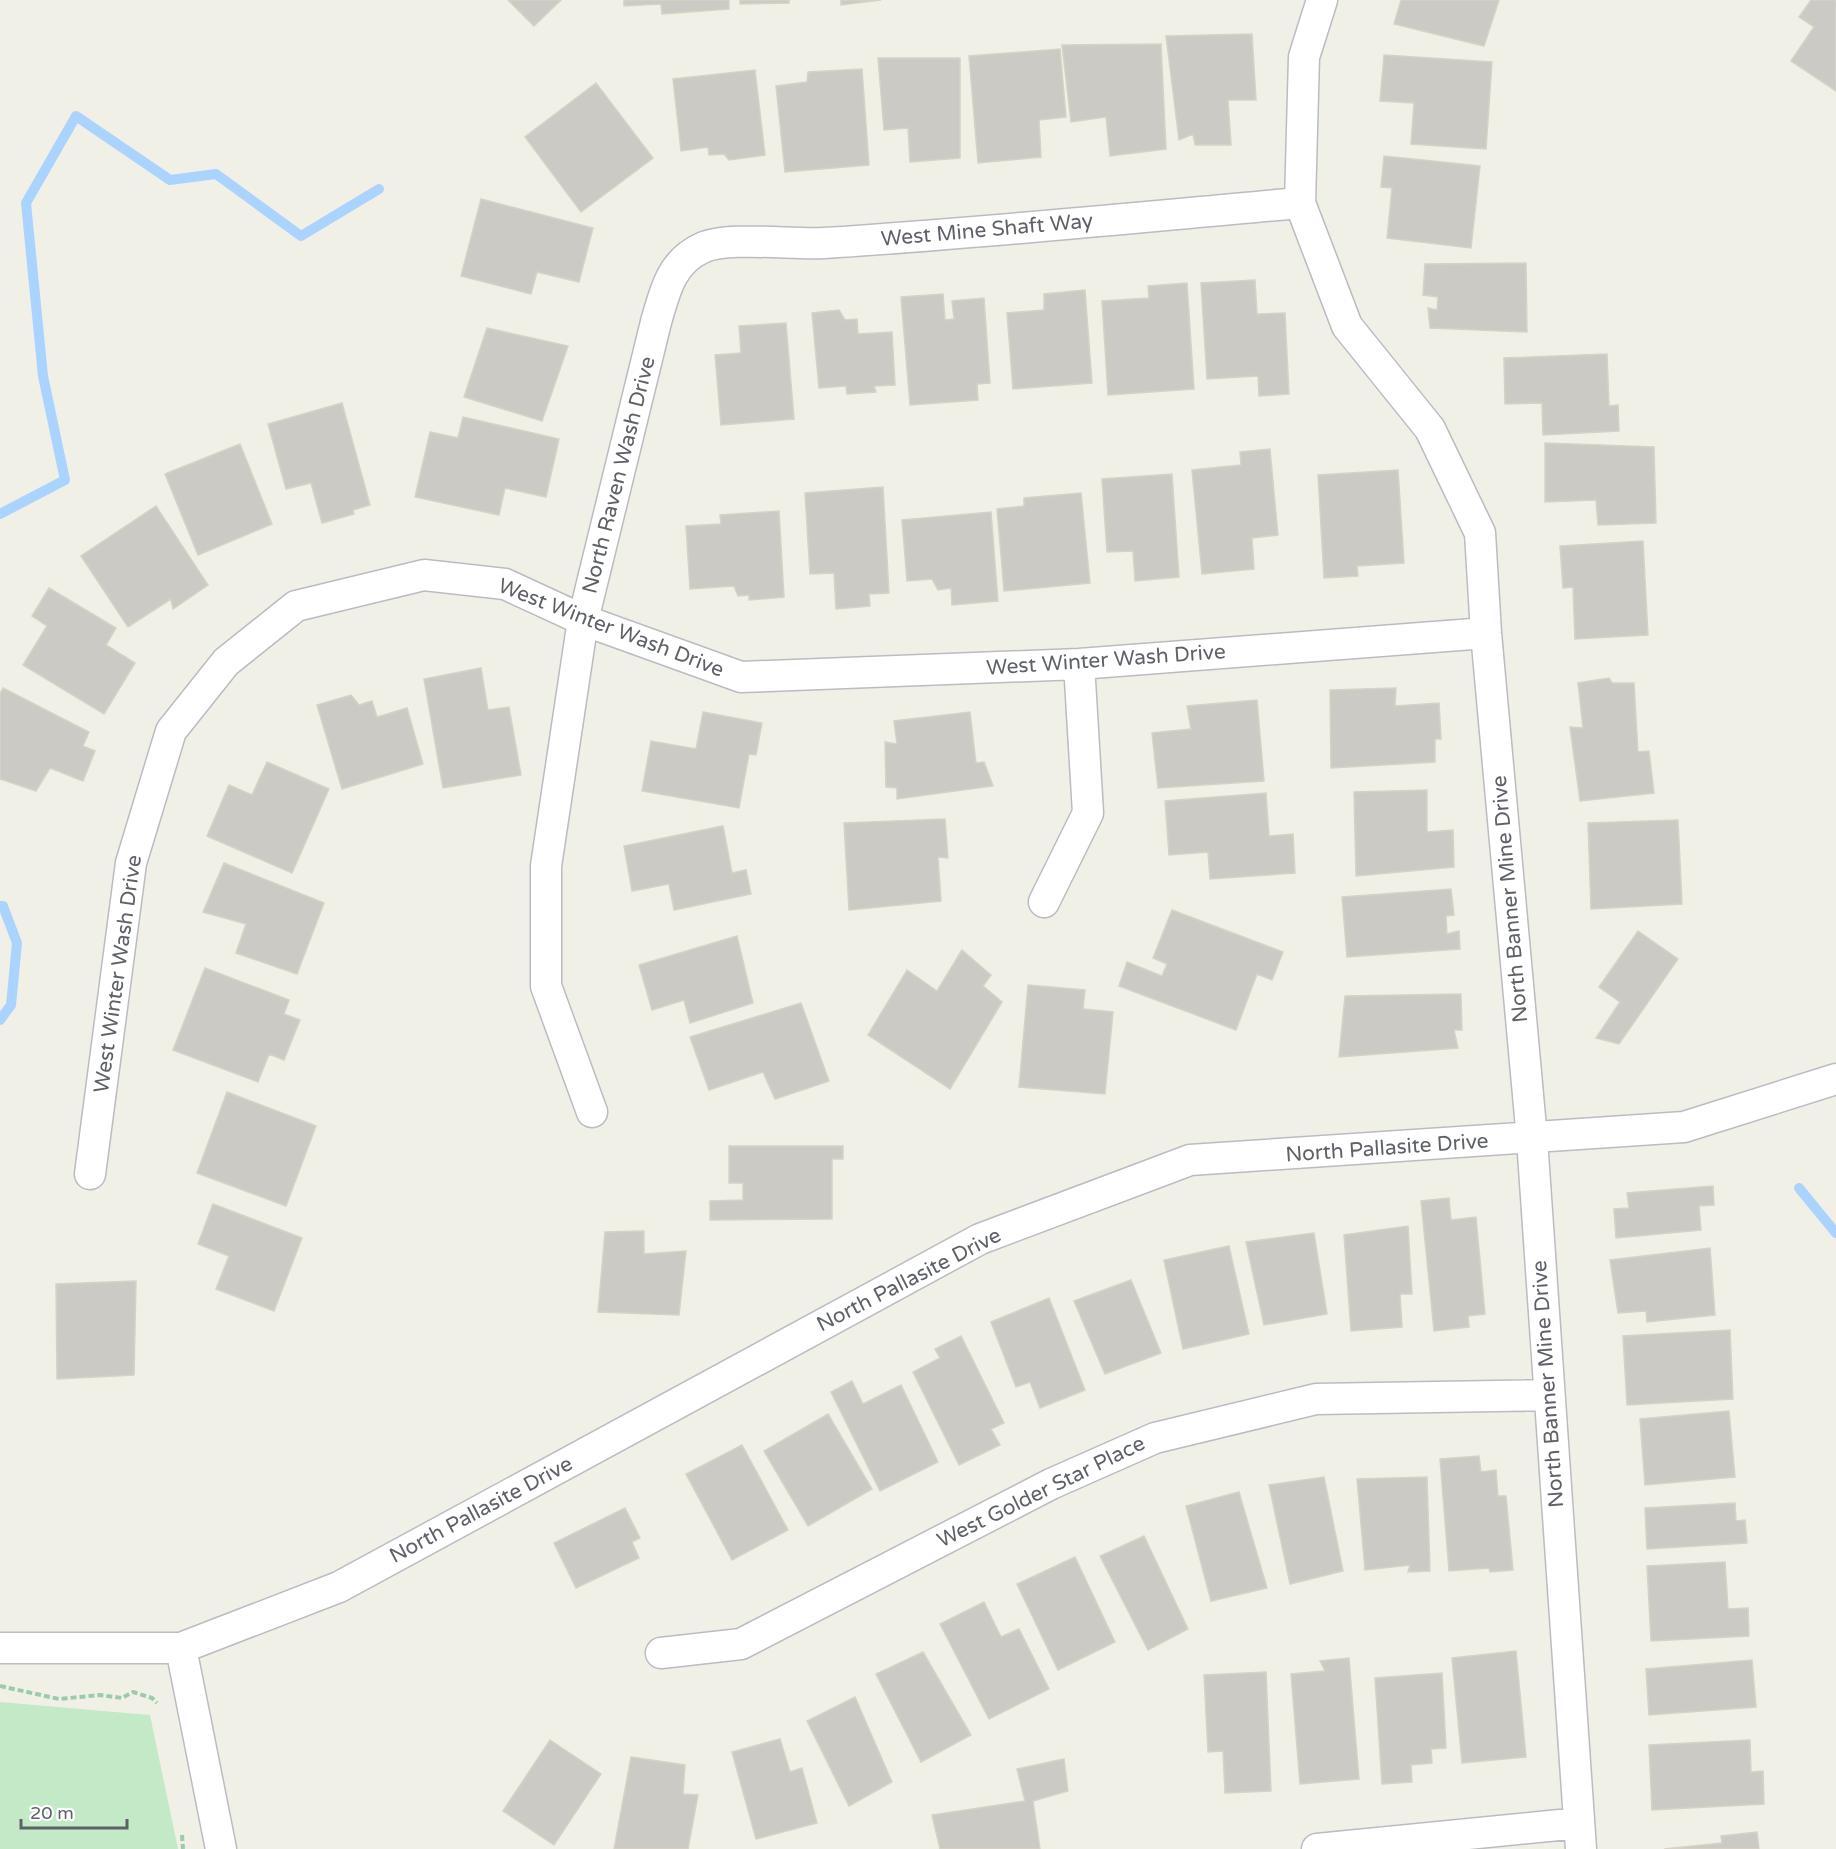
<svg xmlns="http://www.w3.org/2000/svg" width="1836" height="1849" viewBox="0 0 1836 1849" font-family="'Varela Round',sans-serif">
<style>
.green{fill:#c4e9c6}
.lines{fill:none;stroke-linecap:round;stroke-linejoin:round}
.stream{stroke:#aad4ff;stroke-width:10}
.building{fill:#cccac4;stroke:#d6d2c5;stroke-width:1.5}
.street-casing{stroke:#babcc1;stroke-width:33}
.path{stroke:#9ccaad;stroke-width:4;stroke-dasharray:6 3;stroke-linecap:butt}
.street{stroke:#fff;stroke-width:30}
.labels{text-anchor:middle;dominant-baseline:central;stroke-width:6;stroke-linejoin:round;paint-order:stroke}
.street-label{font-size:21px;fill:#5e6268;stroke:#fff}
</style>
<rect width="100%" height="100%" fill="#f1f0e7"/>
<path class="green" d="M0 1702 150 1715 178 1849H0Z"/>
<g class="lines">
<path class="stream" d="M0 514 65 480 43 376 26 203 76 116 170 180 216 174 301 236 379 189
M0 906H3L17 943 11 1005 0 1020
M1799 1188 1836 1233"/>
</g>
<path class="building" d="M508 0H561L534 26Z
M624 0H729V9L662 14 661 4 624 6Z
M740 0H789V3L740 4Z
M841 0H881L841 5Z
M1401 0H1499L1484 46 1394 24Z
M1811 0H1836V91L1791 61 1814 27 1799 17Z
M1252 34 1256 100H1228L1231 145H1195L1193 134 1179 140 1166 36Z
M1161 44 1166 149 1110 156 1106 117 1071 122 1062 45Z
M1060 49 1066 117 1039 120 1041 157 978 163 969 56Z
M1384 55 1492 62 1486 149 1411 144 1414 103 1380 101Z
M878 58H960V158L910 162 908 128 884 130Z
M862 69 869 165 785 172 776 86 807 82 808 72Z
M755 70 765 155 729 160 724 154 709 155 708 147 681 151 673 79Z
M596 83 653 158 581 212 525 137Z
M1384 156 1480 166 1471 248 1387 238 1392 188 1381 187Z
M481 199 593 228 579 282 537 272 531 294 461 276Z
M1526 263 1527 332 1430 328 1428 308 1437 310 1438 297 1423 295 1425 264Z
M1255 280 1257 314 1285 313 1289 394 1259 396 1258 376 1207 379 1201 283Z
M1187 283 1194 389 1108 395 1102 301 1149 298 1148 286Z
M1085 290 1092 383 1013 389 1007 313 1044 310V294Z
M943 294 945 320 954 319 952 301 984 298 990 383 977 384 978 400 910 405 901 297Z
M839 310 845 320 857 319 858 334 892 332 895 385 874 386 876 392 847 394 846 386 819 388 812 313Z
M786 323 794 419 721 425 715 355 741 353 739 326Z
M487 328 568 346 542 421 464 397Z
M1607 354 1609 406 1618 405 1619 431 1543 435 1542 403 1505 404 1504 358Z
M342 403 370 505 353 510 354 514 322 523 311 483 286 489 268 424Z
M463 417 559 439 546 497 505 488 499 515 415 497 430 432 458 438Z
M1545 443 1654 447 1656 523 1598 525 1596 500 1545 502Z
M240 444 272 524 198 555 165 474Z
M1270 449 1278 535 1252 538 1254 569 1202 574 1192 470 1241 465 1240 452Z
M1398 470 1404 563 1357 566 1358 576 1324 578 1318 475Z
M1172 474 1179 577 1135 581 1133 551 1107 552 1102 479Z
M883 487 889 593 869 594 870 606 836 609 834 573 810 574 805 493Z
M1081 493 1090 583 1004 591 997 509 1024 506V498Z
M156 506 208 585 173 609 171 599 128 627 81 556Z
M779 511 784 597 749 600V595L738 596 734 586 690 589 686 526 721 524 720 515Z
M991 512 998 601 952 605 951 588 938 590 932 579 907 581 902 520Z
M1643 541 1648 635 1575 639 1573 587 1563 588 1560 546Z
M49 588 116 628 106 645 135 663 104 714 23 665 47 626 32 616Z
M481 668 488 710 509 707 521 775 443 788 424 679Z
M1609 678 1612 683H1634L1638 752 1649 751 1654 793 1580 801 1570 727 1583 728 1578 683Z
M3 688 89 732 83 746 95 751 83 781 50 768 36 791 0 779V694Z
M1396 688 1395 706 1439 703 1441 739H1435V762L1331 768 1330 690Z
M351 695 359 705 372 701 377 717 407 708 423 764 342 789 317 705Z
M1257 700 1264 781 1158 788 1152 733 1191 729 1187 706Z
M703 712 762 723 756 755 749 754 739 808 642 791 651 741 696 749Z
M970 712 976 763 984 762 993 786 897 799V788L886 787 885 742 897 744 894 721Z
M267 762 329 789 292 873 207 836 229 785 252 795Z
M1427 790V832L1453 830 1454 867 1356 876 1354 792Z
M1266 793 1269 836 1293 834 1295 873 1210 879 1208 852 1169 855 1165 801Z
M945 819 948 858 938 857 941 901 849 910 844 823Z
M1678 820 1682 904 1591 909 1588 823Z
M723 826 732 873 746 870 751 894 674 910 669 884 632 891 624 846Z
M224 863 324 903 297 974 236 953 246 924 203 912Z
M1451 889 1454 915 1446 916 1447 934 1459 931 1460 949 1347 957 1342 897Z
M1172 910 1283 952 1272 980 1257 974 1236 1030 1119 986 1127 962 1162 976 1167 964 1153 958Z
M1638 931 1678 959 1619 1044 1596 1038 1620 1002 1599 987Z
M737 936 753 1003 690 1023 684 1000 652 1010 639 965Z
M962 950 991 975 983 986 1002 1002 950 1089 868 1035 907 970 937 991Z
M205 968 289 1000 284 1014 300 1020 284 1060 269 1054 258 1082 173 1050Z
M1028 985 1085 990 1083 1009 1113 1012 1105 1094 1019 1087Z
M1461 994 1462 1030H1454L1458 1048 1339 1057 1345 996Z
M801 1003 829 1081 775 1099 763 1072 709 1090 690 1037Z
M227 1092 316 1126 286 1206 197 1173Z
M729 1146H843V1159H832V1219L710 1220V1201L743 1200V1183H729Z
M1713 1186 1714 1205 1699 1206 1701 1230 1616 1238 1614 1209 1629 1208 1627 1193Z
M1449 1198 1451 1220 1476 1217 1485 1314 1468 1316 1469 1327 1434 1331 1421 1201Z
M213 1204 302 1238 274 1311 216 1289 229 1256 198 1244Z
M1408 1226 1412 1294H1400L1402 1327 1351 1331 1344 1235Z
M644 1231V1254L686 1251 679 1315 598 1312 605 1232Z
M1314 1233 1327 1314 1264 1325 1246 1242Z
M1229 1246 1249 1334 1183 1349 1164 1260Z
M1710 1248 1715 1315 1647 1322 1646 1311 1618 1313 1610 1260Z
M1131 1280 1161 1353 1105 1374 1074 1301Z
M136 1281 134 1375 57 1379 56 1284Z
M1049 1298 1085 1390 1040 1408 1030 1382 1016 1387 991 1322Z
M1730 1330 1733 1399 1627 1405 1623 1336Z
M961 1336 1004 1423 991 1429 1000 1445 959 1465 913 1372 940 1358 935 1349Z
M852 1381 863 1404 901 1385 938 1462 880 1491 831 1392Z
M1729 1411 1735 1477 1645 1485 1640 1419Z
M828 1414 872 1489 808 1526 764 1451Z
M742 1445 788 1530 732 1560 686 1474Z
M1479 1456 1481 1472 1496 1470 1498 1496H1506L1513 1570 1490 1572 1489 1568 1449 1571 1440 1459Z
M1324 1477 1343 1571 1290 1584 1269 1485Z
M1427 1477 1430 1571 1408 1572 1410 1565 1365 1570 1357 1479Z
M1239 1492 1267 1588 1211 1601 1186 1506Z
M1735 1503 1736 1521 1745 1520 1747 1543 1647 1549 1645 1508Z
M625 1508 640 1538 632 1542 639 1558 576 1588 554 1543Z
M1144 1536 1188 1629 1148 1650 1100 1556Z
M1075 1557 1115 1642 1058 1670 1017 1584Z
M1725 1562 1728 1609 1748 1608 1749 1636 1651 1641 1647 1566Z
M984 1602 1001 1637 1019 1629 1049 1689 989 1719 940 1624Z
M1516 1651 1526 1757 1462 1763 1452 1658Z
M923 1652 971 1735 921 1762 876 1674Z
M1349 1658 1359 1779 1300 1784 1291 1674 1325 1671 1320 1661Z
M1752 1660 1756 1707 1649 1715 1646 1669Z
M1266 1672 1271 1791 1225 1793 1223 1751 1208 1752 1204 1675Z
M1442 1673 1446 1748 1431 1749 1432 1763 1411 1765 1412 1782 1382 1784 1375 1678Z
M855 1697 892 1782 849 1806 807 1721Z
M780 1739 790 1772 802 1768 817 1823 756 1839 732 1752Z
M550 1740 601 1774 554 1845 503 1811Z
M1750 1740 1751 1772 1763 1771 1764 1804 1652 1810 1649 1745Z
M631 1757 685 1765 683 1794 698 1795 688 1849H614Z
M1064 1759 1068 1791 1033 1801 1040 1849H940L932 1815 1025 1801 1017 1769Z
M1757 1832 1759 1849H1664L1722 1843 1721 1836Z"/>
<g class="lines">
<defs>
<path id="street" d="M1322 0 1304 57 1300 203 1347 326 1430 429 1480 533 1486 633 1532 1139 1581 1849
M1044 902 1088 813 1079 664
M592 1112 546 986V866L583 620 656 322C665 291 671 262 702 248 727 236 793 245 824 243 983 233 1142 217 1300 203
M90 1174 131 863 171 731 226 662 296 606 424 575 505 584 583 620 741 677 1079 664 1486 633
M0 1648H181L339 1587 980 1239 1190 1160 1684 1127 1836 1079
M181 1648 221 1849
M661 1653 741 1644 1051 1484 1155 1438 1316 1399 1549 1395
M1317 1849 1579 1823"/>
</defs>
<use href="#street" class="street-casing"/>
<path class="path" d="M0 1686 59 1699 100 1695 122 1698 133 1692 152 1698 157 1703
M182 1835 183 1849"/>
<use href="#street" class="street"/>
</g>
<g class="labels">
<g class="street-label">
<text transform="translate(987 230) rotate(-5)">West Mine Shaft Way</text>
<text transform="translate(619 475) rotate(-76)">North Raven Wash Drive</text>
<text transform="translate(611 628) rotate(21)">West Winter Wash Drive</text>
<text transform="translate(1106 660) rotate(-4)">West Winter Wash Drive</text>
<text transform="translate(1510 899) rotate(-95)">North Banner Mine Drive</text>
<text transform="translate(118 974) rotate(-82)">West Winter Wash Drive</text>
<text transform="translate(1387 1148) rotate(-4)">North Pallasite Drive</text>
<text transform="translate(909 1280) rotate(-27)">North Pallasite Drive</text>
<text transform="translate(1548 1384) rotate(-94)">North Banner Mine Drive</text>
<text transform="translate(1041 1492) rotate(-26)">West Golder Star Place</text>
<text transform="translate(481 1510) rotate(-28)">North Pallasite Drive</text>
</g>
</g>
<path d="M21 1819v9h106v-9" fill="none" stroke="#5e6268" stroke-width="3"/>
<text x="30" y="1819" font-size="18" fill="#5e6268" stroke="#ffffff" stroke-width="4.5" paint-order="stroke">20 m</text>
</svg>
